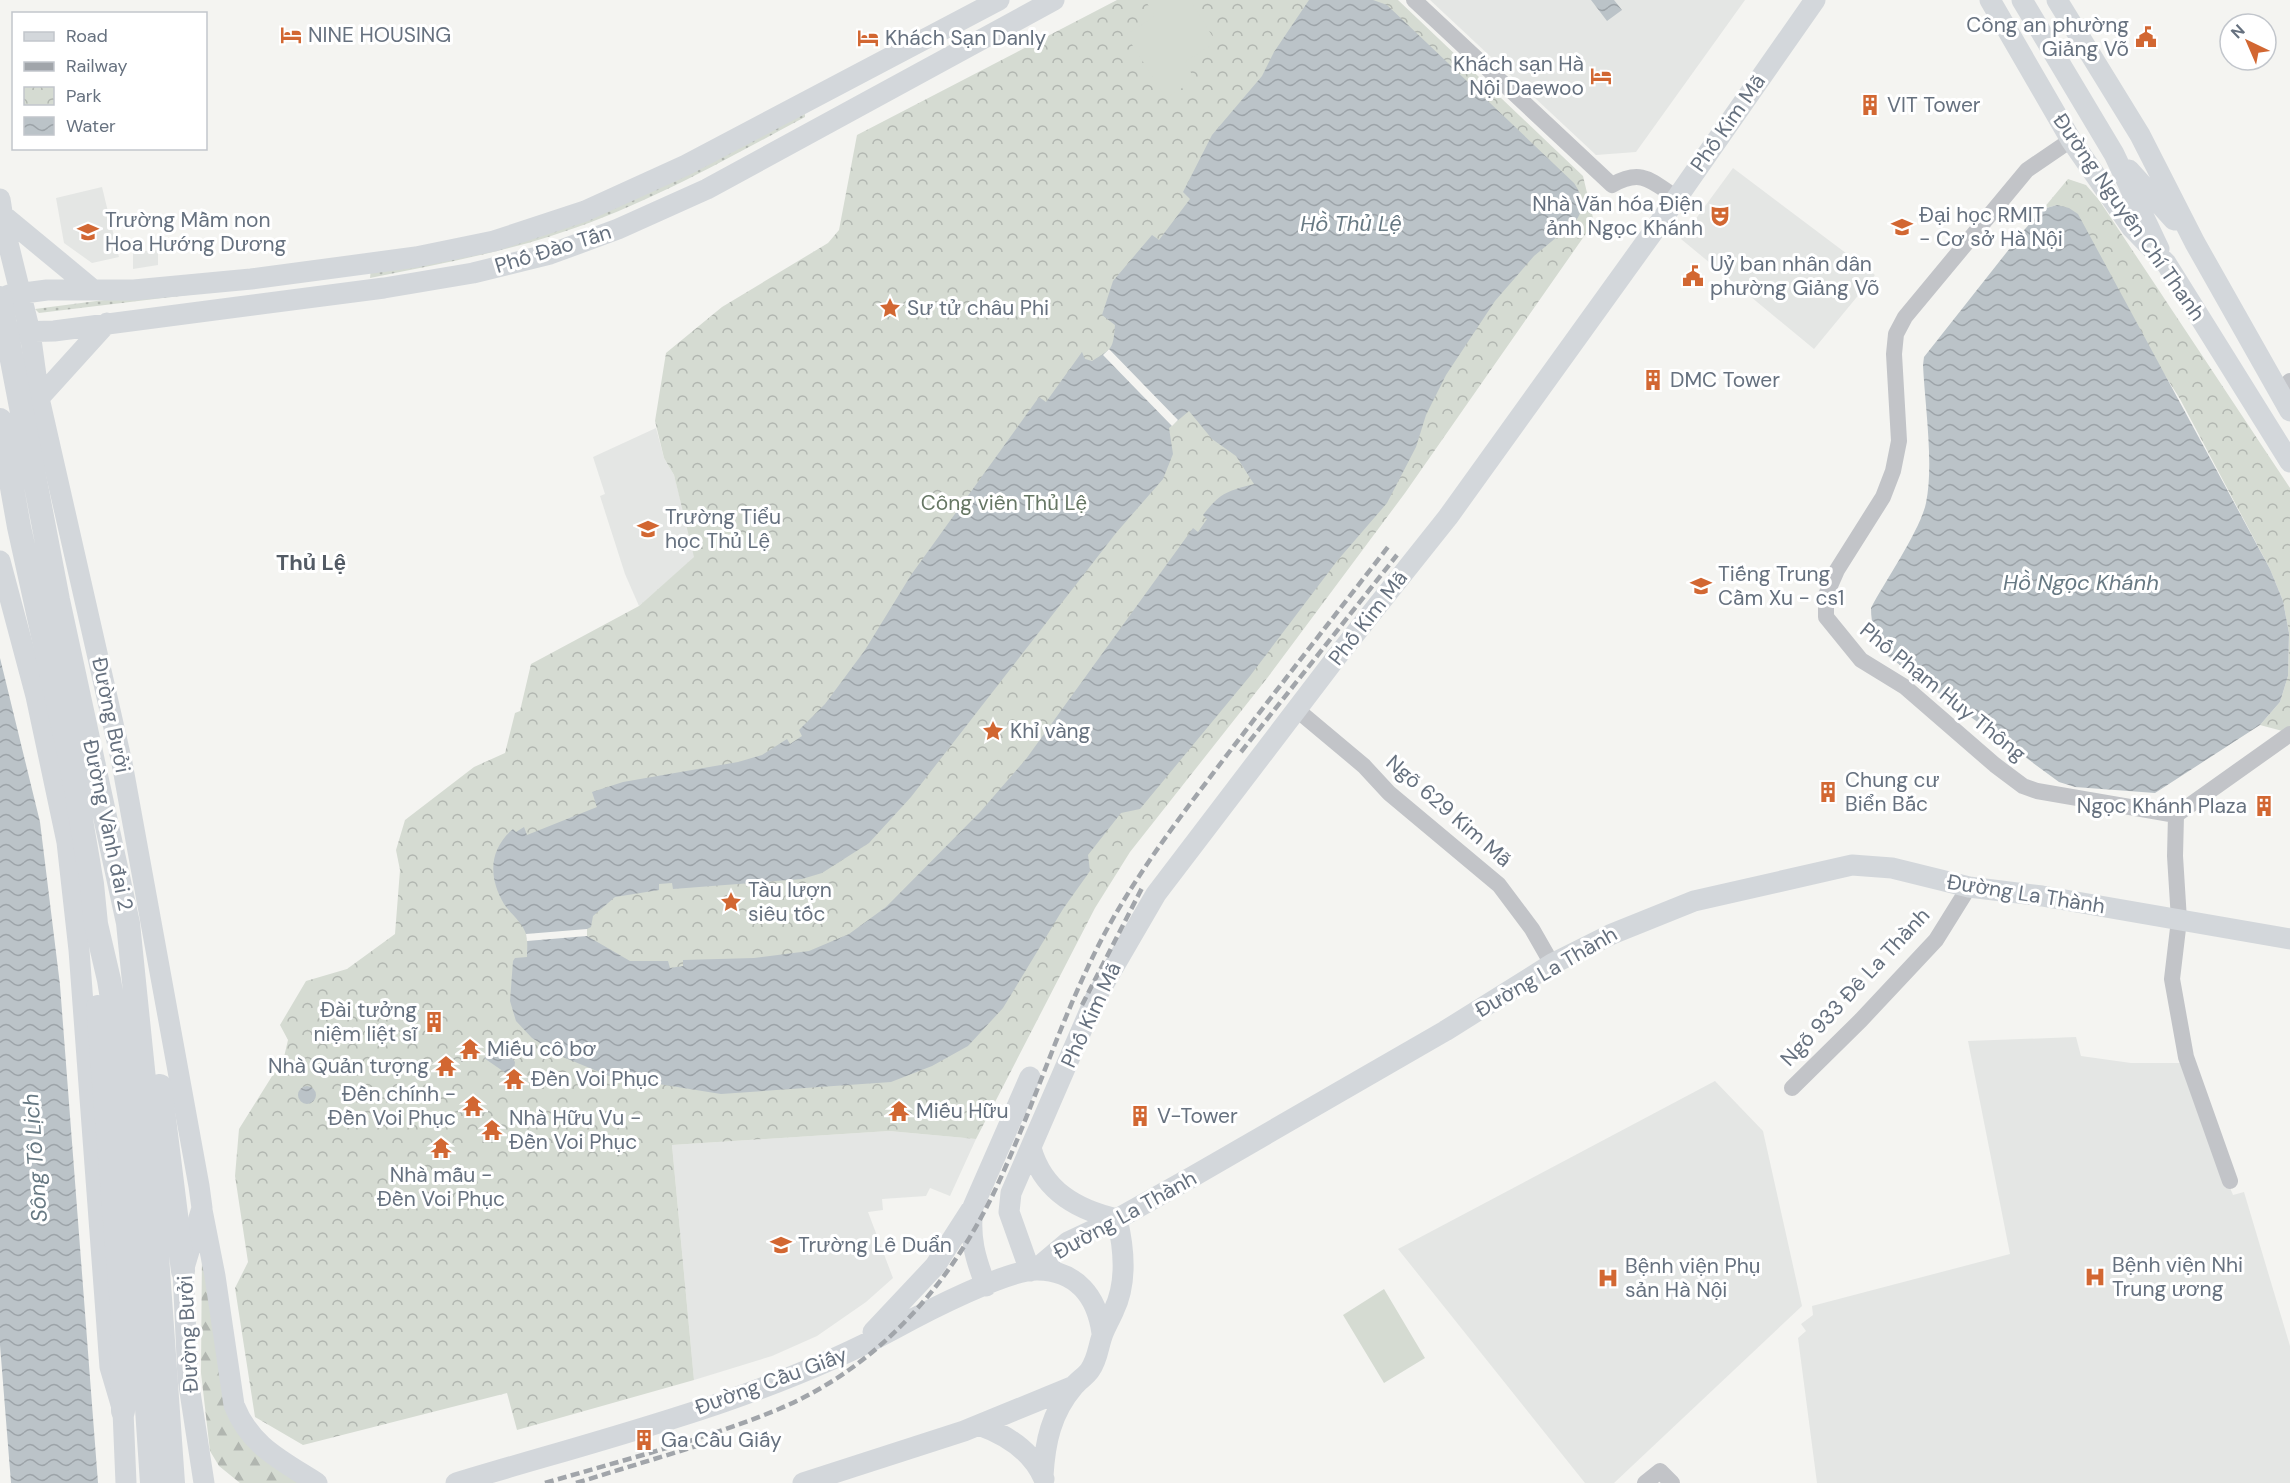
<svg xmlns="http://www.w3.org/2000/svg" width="2290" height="1483" viewBox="0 0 2290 1483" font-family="'DM Sans',sans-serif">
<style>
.built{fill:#e4e6e4}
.grass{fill:url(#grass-dots)}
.forest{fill:url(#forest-firs)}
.park{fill:url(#park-crowns)}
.pitch{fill:#d5dbd2}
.water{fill:url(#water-waves);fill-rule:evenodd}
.pier{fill:#f4f4f1}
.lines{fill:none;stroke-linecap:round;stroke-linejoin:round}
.minor{stroke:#c2c4c8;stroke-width:16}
.major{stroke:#d3d7db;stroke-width:21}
.highway{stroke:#d3d7db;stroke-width:24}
.rail{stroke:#a1a5aa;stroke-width:4.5;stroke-dasharray:9 4.5;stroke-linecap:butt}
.labels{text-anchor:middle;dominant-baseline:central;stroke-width:6;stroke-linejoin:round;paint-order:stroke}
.poi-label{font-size:21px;fill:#66717f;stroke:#fff;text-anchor:start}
.street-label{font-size:21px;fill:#66717f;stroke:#fff}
.park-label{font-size:21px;fill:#667764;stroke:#fff}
.water-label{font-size:22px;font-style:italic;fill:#677983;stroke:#fff}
.neighbourhood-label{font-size:22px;font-weight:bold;fill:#535b65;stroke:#fff}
</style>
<defs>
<pattern id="grass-dots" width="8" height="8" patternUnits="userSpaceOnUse" patternTransform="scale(1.5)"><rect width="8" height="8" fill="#d5dbd2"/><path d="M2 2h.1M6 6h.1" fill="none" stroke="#b1b6b0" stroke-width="1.8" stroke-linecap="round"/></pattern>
<pattern id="forest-firs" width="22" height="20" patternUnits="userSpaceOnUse" patternTransform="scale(1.5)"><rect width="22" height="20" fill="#d5dbd2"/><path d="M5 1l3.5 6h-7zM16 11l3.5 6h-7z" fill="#b1b6b0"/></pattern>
<pattern id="park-crowns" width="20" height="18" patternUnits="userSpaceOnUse" patternTransform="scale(1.5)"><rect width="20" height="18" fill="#d5dbd2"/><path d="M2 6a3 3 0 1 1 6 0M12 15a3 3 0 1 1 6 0" fill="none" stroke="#b1b6b0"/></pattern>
<pattern id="water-waves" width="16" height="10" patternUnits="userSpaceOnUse" patternTransform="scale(1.5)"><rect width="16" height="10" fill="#bbc3c8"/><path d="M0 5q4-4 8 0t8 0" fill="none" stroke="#9ca3a8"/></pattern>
</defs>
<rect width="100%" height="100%" fill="#f4f4f1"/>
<path class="built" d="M1430 0H1745L1636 152 1596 155Z
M1733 168 1875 275 1814 349 1681 239Z
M102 187 119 257 92 263 64 243 56 198Z
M158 250V265L133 269V252Z
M656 428 664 458 674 475 695 557 639 606 625 574 600 496 605 494 593 457Z
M2076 1037 2081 1056 2131 1063H2180L2233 1195 2244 1192 2290 1346V1483H1817L1798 1338 1806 1331 1801 1324 1813 1315 1812 1306 2010 1254 1968 1041Z
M1715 1081 1763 1131 1802 1306 1614 1483H1585L1398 1249Z
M889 1131 976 1139 950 1196 930 1188 926 1196 882 1199 883 1210 868 1212 893 1278 866 1302 817 1336 772 1356 694 1380 672 1145Z"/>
<path class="grass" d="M805 114V117C721 162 639 209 548 237 490 255 429 266 370 278L371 269 449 255Z
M328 271 329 278 39 313 35 309Z"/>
<path class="forest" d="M202 1247 229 1405 311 1483H240L219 1466 210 1451 201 1373Z"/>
<path class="park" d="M1117 0H1398L1583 176 1594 222 1405 493 1268 677 1130 852 1095 908 976 1139 889 1131 672 1145 694 1380 517 1430 507 1393 303 1445 255 1417 235 1288 248 1262 235 1176 239 1129 284 1057 288 1040 280 1025 306 981 347 969 395 934 400 870 396 850 405 820 474 767 505 753 515 713 520 711 531 664 639 606 694 557 674 475 664 458 655 421 666 353 722 307 828 243 839 230 857 135Z
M2068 179 2086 185 2099 200 2290 488V733L2260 725 2280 702 2288 676 2289 633 2283 601 2270 569 2180 399 2057 205 2043 209Z"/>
<path class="pitch" d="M1145 0H1190L1216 42 1185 62 1195 80 1166 98 1126 35 1155 16Z
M1384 1289 1425 1358 1384 1383 1343 1315Z"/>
<path class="water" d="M1309 0H1373L1387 5 1574 183C1583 197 1586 207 1575 222L1534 256 1495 301 1446 375 1426 415 1416 447 1387 503 1337 561 1250 676 1140 809 1121 813 1088 855 1090 871 1063 909 1003 1008 968 1046 932 1066 891 1082 721 1094 609 1076 563 1057 532 1038 516 1021 510 1001 513 961 515 958 527 957C527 951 528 940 526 934 523 923 510 913 504 904 488 877 489 849 513 829L516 832 524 827 527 835 597 807 592 792 623 782 738 762 762 755 787 739 790 744 802 736 799 730 825 704 865 650 911 575 1039 397 1046 402 1082 352 1085 359 1092 361C1113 348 1113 349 1115 325L1102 315 1113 281 1152 235 1159 240 1190 199 1183 192 1212 135 1262 76 1274 52ZM1189 411 1212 439 1236 456 1254 484C1227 491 1220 493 1203 515L1207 519 1198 532 1193 528 1026 759 981 811 886 907 849 934 809 951 754 958 683 960V966L670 968 668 961H630L587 936V929L591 927 593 916 615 897 659 890V884L672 883 673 889 802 879 822 873 869 843 911 797 1116 533 1163 479 1173 454 1169 428Z
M1591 0H1614L1622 10 1607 21Z
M2057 205 2069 208 2078 214 2270 569 2283 601 2289 633 2288 676 2280 702 2260 725 2155 793 2075 787 2059 782 1885 654C1876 638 1871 626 1871 608 1885 581 1920 531 1926 503 1934 464 1925 406 1923 365L1924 357 2025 229 2043 209Z
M0 658 40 822 60 985 98 1483H11L0 1345Z
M499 1050 509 1054 515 1062 513 1078 484 1058Z
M298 1095a9 9 0 1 1 18 0a9 9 0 1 1-18 0Z"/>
<path class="pier" d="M1109 349 1178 420 1172 426 1103 355Z
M587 929V936L527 941 526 934Z"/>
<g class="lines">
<path class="minor" d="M1414 0 1612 185C1642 168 1651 181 1677 198
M2071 140 2027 170 1905 317 1896 334 1894 354 1899 441 1893 471 1883 497 1837 570 1826 595V617L1861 660 1905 687 1995 765 2023 786 2037 791 2176 815 2290 734
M2279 392 2290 381
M1296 709 1364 766 1389 793 1499 885 1532 929 1552 964
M2176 815 2175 856 2179 920 2172 979 2186 1057 2230 1181
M1792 1088 1861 1020 1936 940 1969 887
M1645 1483 1660 1471 1672 1483"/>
<path class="major" d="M1990 0 2071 140 2132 228 2166 263 2290 462
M2022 0 2114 154 2159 249
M2057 0 2140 135 2195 243 2290 411
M2129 170 2174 220
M0 199 5 231 30 332 39 398 122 763 199 1186 202 1208 183 1271 188 1379 204 1483
M4 216 91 288
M9 295 47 290H134L251 279 416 257 494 241 585 211 686 165 999 0
M16 332 54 331 384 288 473 273 550 254 618 229 707 189 1054 0
M39 398 107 323
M0 561 36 696 67 842 79 950 110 1367 123 1411 126 1483
M1031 1148C1043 1191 1077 1210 1117 1219
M202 1210 215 1276 234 1405C250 1446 281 1460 317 1483
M1035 1270 1068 1242 1117 1219 1192 1177 1445 1031 1552 964 1612 934 1694 901 1852 865 1892 868 1969 887 2042 896 2290 939
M1030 1271 1009 1212 1011 1193 1095 999 1156 894 1335 659 1448 517 1658 225 1815 0
M986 1286C975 1258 969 1237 973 1207L1030 1077
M873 1332 935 1266 971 1210
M979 1425C1007 1435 1032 1451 1044 1479
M1043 1476C1045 1442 1051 1413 1074 1386 1079 1380 1086 1376 1090 1370 1099 1357 1098 1344 1104 1331 1107 1324 1111 1317 1114 1310 1127 1283 1124 1248 1117 1219
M456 1483C604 1438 759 1402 896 1328 925 1312 1008 1269 1038 1270 1077 1271 1097 1297 1102 1333
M803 1483 964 1431 1074 1386"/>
<path class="highway" d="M0 298 58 600 128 923 146 1099 173 1483
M0 420 19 527 72 767 92 884 96 924 109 980 117 1029 136 1245 152 1483
M98 1007 122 1308 123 1411
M160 1086 183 1271"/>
<path class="rail" d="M1241 752 1397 555
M1082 1005 1142 888
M545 1483C623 1460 704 1440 779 1409 883 1365 957 1277 1002 1175 1038 1095 1064 1009 1106 931 1141 867 1186 809 1230 751 1282 683 1335 615 1388 547
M576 1483 726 1437"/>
</g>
<defs>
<symbol id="hotel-bare" viewBox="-9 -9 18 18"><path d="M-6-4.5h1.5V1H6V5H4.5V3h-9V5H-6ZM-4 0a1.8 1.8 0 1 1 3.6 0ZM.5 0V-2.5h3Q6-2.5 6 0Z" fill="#d26732" stroke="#fff" stroke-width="2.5" paint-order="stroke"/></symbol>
<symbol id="civic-bare" viewBox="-9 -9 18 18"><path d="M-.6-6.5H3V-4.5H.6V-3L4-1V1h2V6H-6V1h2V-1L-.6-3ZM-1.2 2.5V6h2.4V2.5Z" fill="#d26732" stroke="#fff" stroke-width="2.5" paint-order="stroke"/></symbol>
<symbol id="building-bare" viewBox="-9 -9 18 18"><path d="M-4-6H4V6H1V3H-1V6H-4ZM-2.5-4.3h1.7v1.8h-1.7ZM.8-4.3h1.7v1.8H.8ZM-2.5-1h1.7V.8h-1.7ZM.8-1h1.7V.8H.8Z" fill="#d26732" stroke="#fff" stroke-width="2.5" paint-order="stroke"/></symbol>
<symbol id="theatre-bare" viewBox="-9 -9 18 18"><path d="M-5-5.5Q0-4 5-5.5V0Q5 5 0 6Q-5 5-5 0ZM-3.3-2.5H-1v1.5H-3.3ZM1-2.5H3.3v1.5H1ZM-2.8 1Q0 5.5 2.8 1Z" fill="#d26732" stroke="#fff" stroke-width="2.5" paint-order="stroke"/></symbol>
<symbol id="university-bare" viewBox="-9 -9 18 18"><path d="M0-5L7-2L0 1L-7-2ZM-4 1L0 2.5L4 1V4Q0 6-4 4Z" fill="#d26732" stroke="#fff" stroke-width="2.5" paint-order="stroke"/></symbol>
<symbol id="school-bare" viewBox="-9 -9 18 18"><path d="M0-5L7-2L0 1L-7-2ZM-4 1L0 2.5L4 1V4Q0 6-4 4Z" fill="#d26732" stroke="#fff" stroke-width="2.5" paint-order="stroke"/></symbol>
<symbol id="sight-bare" viewBox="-9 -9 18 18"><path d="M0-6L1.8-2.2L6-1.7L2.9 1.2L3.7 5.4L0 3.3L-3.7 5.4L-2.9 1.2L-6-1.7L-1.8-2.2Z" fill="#d26732" stroke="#fff" stroke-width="2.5" paint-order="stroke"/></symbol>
<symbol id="temple-bare" viewBox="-9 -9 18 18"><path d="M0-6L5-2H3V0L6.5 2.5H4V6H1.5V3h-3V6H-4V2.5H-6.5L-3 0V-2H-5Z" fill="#d26732" stroke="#fff" stroke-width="2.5" paint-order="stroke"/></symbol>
<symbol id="hospital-bare" viewBox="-9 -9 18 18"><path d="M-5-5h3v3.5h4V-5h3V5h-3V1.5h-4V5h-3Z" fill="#d26732" stroke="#fff" stroke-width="2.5" paint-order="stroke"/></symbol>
</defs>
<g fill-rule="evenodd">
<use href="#hotel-bare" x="276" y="20" width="30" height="30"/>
<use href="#civic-bare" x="2131" y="22" width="30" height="30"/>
<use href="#hotel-bare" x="853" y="23" width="30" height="30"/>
<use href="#hotel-bare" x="1586" y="61" width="30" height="30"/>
<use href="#building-bare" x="1855" y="90" width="30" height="30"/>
<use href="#theatre-bare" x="1705" y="201" width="30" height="30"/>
<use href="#university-bare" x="1887" y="212" width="30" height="30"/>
<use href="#school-bare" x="73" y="217" width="30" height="30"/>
<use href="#civic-bare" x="1678" y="261" width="30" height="30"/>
<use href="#sight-bare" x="875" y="293" width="30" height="30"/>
<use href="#building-bare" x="1638" y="365" width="30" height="30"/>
<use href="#school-bare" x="633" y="514" width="30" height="30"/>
<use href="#school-bare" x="1686" y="571" width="30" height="30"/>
<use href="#sight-bare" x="978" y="716" width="30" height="30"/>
<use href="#building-bare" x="1813" y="777" width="30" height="30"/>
<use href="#building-bare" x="2249" y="791" width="30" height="30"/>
<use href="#sight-bare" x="716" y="887" width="30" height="30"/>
<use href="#building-bare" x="419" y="1007" width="30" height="30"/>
<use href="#temple-bare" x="455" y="1034" width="30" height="30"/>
<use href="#temple-bare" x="431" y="1051" width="30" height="30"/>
<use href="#temple-bare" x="499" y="1064" width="30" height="30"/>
<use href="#temple-bare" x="458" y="1091" width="30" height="30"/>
<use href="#temple-bare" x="884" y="1096" width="30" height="30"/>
<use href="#building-bare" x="1125" y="1101" width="30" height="30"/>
<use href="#temple-bare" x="477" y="1115" width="30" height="30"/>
<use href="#temple-bare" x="426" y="1133" width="30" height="30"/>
<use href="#university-bare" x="766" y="1230" width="30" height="30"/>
<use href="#hospital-bare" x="2080" y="1262" width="30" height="30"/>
<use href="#hospital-bare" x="1593" y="1263" width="30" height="30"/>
<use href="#building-bare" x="629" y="1425" width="30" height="30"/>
</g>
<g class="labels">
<g class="poi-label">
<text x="2129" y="25" text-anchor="end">Công an phường<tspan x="2129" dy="24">Giảng Võ</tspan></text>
<text x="308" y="35">NINE HOUSING</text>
<text x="885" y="38">Khách Sạn Danly</text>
<text x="1584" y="64" text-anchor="end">Khách sạn Hà<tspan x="1584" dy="24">Nội Daewoo</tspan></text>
<text x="1887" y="105">VIT Tower</text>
<text x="1703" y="204" text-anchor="end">Nhà Văn hóa Điện<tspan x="1703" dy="24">ảnh Ngọc Khánh</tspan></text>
<text x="1919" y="215">Đại học RMIT<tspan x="1919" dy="24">- Cơ sở Hà Nội</tspan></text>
<text x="105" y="220">Trường Mầm non<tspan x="105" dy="24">Hoa Hướng Dương</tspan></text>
<text x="1710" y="264">Uỷ ban nhân dân<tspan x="1710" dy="24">phường Giảng Võ</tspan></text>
<text x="907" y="308">Sư tử châu Phi</text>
<text x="1670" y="380">DMC Tower</text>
<text x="665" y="517">Trường Tiểu<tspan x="665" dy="24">học Thủ Lệ</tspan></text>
<text x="1718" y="574">Tiếng Trung<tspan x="1718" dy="24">Cầm Xu - cs1</tspan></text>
<text x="1010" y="731">Khỉ vàng</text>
<text x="1845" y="780">Chung cư<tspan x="1845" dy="24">Biển Bắc</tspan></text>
<text x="2247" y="806" text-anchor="end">Ngọc Khánh Plaza</text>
<text x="748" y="890">Tàu lượn<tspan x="748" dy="24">siêu tốc</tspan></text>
<text x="417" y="1010" text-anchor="end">Đài tưởng<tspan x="417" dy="24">niệm liệt sĩ</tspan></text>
<text x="487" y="1049">Miếu cô bơ</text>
<text x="429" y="1066" text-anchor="end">Nhà Quản tượng</text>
<text x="531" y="1079">Đền Voi Phục</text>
<text x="456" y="1094" text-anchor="end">Đền chính -<tspan x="456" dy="24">Đền Voi Phục</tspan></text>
<text x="916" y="1111">Miếu Hữu</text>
<text x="1157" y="1116">V-Tower</text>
<text x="509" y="1118">Nhà Hữu Vu -<tspan x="509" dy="24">Đền Voi Phục</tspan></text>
<text x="441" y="1175" text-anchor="middle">Nhà mẫu -<tspan x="441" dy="24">Đền Voi Phục</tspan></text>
<text x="798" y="1245">Trường Lê Duẩn</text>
<text x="2112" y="1265">Bệnh viện Nhi<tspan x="2112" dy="24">Trung ương</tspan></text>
<text x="1625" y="1266">Bệnh viện Phụ<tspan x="1625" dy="24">sản Hà Nội</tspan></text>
<text x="661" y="1440">Ga Cầu Giấy</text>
</g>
<g class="street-label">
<text transform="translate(1728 123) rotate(-55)">Phố Kim Mã</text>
<text transform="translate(2129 217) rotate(55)">Đường Nguyễn Chí Thanh</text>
<text transform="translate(553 249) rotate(-17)">Phố Đào Tấn</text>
<text transform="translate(1368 618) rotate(-52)">Phố Kim Mã</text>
<text transform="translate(1943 692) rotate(39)">Phố Phạm Huy Thông</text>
<text transform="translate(111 715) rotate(78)">Đường Bưởi</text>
<text transform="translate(1449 811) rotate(41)">Ngõ 629 Kim Mã</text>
<text transform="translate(108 825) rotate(78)">Đường Vành đai 2</text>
<text transform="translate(2026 894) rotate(9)">Đường La Thành</text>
<text transform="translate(1546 972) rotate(-30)">Đường La Thành</text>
<text transform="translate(1855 987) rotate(-47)">Ngõ 933 Đê La Thành</text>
<text transform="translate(1091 1015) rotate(-65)">Phố Kim Mã</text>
<text transform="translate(1125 1215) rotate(-29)">Đường La Thành</text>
<text transform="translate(188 1334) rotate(-93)">Đường Bưởi</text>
<text transform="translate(771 1381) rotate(-20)">Đường Cầu Giấy</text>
</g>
<g class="park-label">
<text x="1004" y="503">Công viên Thủ Lệ</text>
</g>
<g class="water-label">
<text x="1351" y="223">Hồ Thủ Lệ</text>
<text x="2081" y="582">Hồ Ngọc Khánh</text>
<text transform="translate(35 1158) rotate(-94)">Sông Tô Lịch</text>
</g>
<g class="neighbourhood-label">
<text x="311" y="562">Thủ Lệ</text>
</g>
</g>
<rect x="12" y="12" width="195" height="138" fill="#ffffff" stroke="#c2c6cc" stroke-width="1.5"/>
<rect x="24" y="32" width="30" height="9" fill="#d3d7db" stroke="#c2c6cc" stroke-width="1.5"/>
<text x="66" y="42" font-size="18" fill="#66717f">Road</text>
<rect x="24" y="62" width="30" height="9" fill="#a1a5aa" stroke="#c2c6cc" stroke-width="1.5"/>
<text x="66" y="72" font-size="18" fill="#66717f">Railway</text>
<rect x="24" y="87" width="30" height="18" fill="url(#park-crowns)" stroke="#c2c6cc" stroke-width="1.5"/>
<text x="66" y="102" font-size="18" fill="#66717f">Park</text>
<rect x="24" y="117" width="30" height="18" fill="url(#water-waves)" stroke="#c2c6cc" stroke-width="1.5"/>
<text x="66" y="132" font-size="18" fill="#66717f">Water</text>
<g transform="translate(2248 42) rotate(316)"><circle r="28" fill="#ffffff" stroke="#c2c6cc" stroke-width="1.5"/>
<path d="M0-4.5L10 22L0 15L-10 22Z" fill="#d26732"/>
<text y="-9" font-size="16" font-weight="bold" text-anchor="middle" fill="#66717f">N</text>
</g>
</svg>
